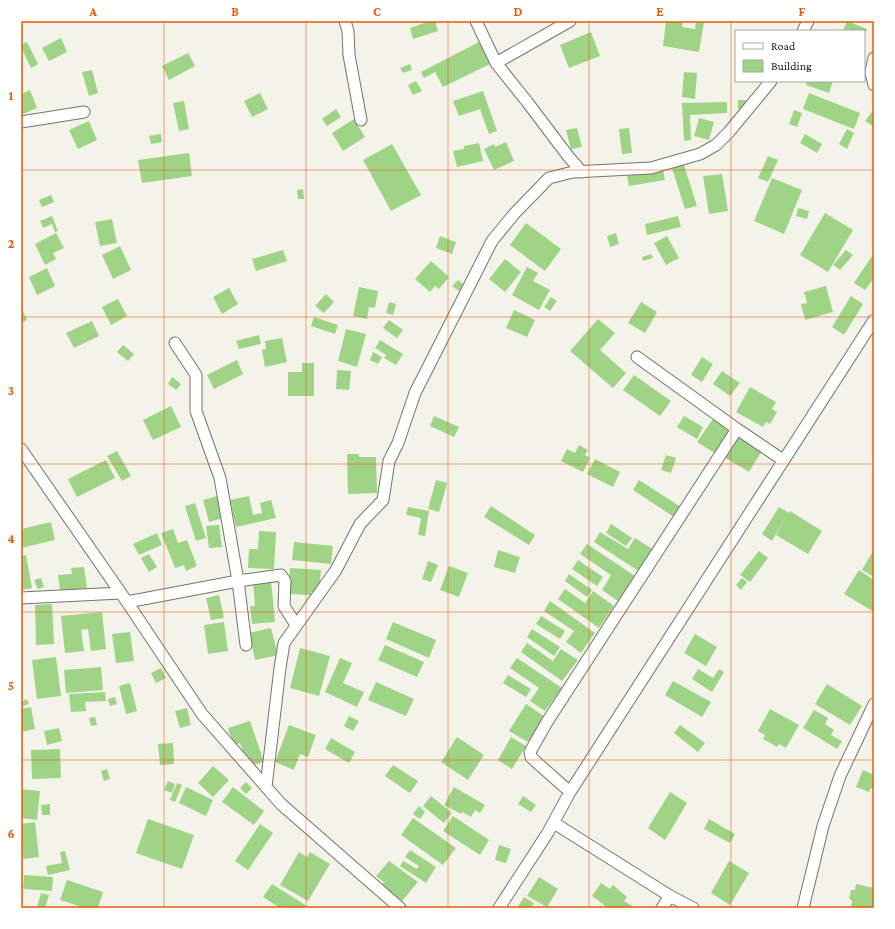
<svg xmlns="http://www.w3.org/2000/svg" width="895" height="929" viewBox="0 0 895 929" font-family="'Crimson Pro',serif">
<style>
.building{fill:#9fd487}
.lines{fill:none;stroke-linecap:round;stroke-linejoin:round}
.minor-casing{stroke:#73746c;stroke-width:13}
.minor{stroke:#fff;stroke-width:11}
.grid{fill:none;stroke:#e8590c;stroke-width:1;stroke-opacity:0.55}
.neatline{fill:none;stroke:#e8590c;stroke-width:1.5}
.grid-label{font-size:13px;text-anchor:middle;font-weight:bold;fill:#e8590c}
</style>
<rect width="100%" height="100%" fill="#f3f3ea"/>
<path class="building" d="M430 21H435L438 31 413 39 410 28Z
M666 21H683L682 27 695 29 696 21 704 22 699 52 663 46Z
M847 21 867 29 864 36V31H843Z
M591 32 600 56 569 68 560 45Z
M61 38 67 52 49 61 42 48Z
M27 42 38 64 31 68 21 47V45Z
M479 42 490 64 443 87 435 72 424 78 421 72Z
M188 53 195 66 169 80 162 66Z
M410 64 412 70 403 73 400 68Z
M92 70 98 93 89 96 82 72Z
M684 72 697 73 695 99 682 97Z
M416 81 422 91 413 95 408 85Z
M807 81H833L829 93 806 85Z
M30 90 37 108 21 115V94Z
M483 91 497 131 489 134 480 109 459 116 453 101Z
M260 93 268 109 252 117 244 101Z
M809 93 860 113 854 129 803 109Z
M738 100H746V109H738Z
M184 101 189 129 179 131 173 103Z
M727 102V113L690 115 691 140 684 141 682 103Z
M336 109 341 117 327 126 322 119Z
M874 109V127L865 121Z
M794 110 802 113 797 127 789 124Z
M699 118 714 122 709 140 694 136Z
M354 119 365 137 343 151 332 133Z
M89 121 97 140 78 149 69 130Z
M577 128 582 147 571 149 566 130Z
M629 128 632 153 622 154 619 129Z
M847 129 854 133 847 149 839 144Z
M161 134 162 142 151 144 149 136Z
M805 134 822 144 817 153 800 143Z
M506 142 514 161 494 170 484 149 494 144 495 147Z
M479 143 483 161 457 167 453 151 464 149V146Z
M392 144 421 195 391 211 363 160Z
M189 153 192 176 142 183 138 160Z
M768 156 778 160 768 182 758 178Z
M684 165 697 206 685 209 672 168Z
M663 170 665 180 629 186 627 176Z
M722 174 728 211 709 214 703 176Z
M772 178 802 190 784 234 754 221Z
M303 189 304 199H298L297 190Z
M51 195 54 202 42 207 39 200Z
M798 208 809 211 807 219 796 216Z
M825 213 853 230 828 272 800 255Z
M52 216 58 231 55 232 52 224 43 228 40 221Z
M678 216 681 227 647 235 645 224Z
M112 219 117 243 100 246 95 222Z
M526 223 561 249 545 271 510 245Z
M56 233 64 248 53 253 56 259 45 265 35 244Z
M616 233 619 244 610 247 607 236Z
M440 236 456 242 452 254 436 248Z
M667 236 679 258 666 265 654 243Z
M120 246 131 270 113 279 102 255Z
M283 250 287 261 256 271 252 259Z
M846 250 853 255 840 270 833 265Z
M874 253V278L865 290 854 283Z
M651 254 653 258 643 261 642 257Z
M505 259 521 272 505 292 489 279Z
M431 261 449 277 439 289 435 286 430 292 415 279Z
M527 267 538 273 533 281 550 290 539 310 512 295Z
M47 268 55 286 37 295 29 277Z
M458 280 464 285 459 291 452 286Z
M826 286 833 312 805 320 801 304 807 303 804 292Z
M359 287 378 291 375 308 369 307 367 319 353 316Z
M229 288 238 304 222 314 213 297Z
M326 294 334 302 324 313 315 306Z
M851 296 863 304 844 335 832 327Z
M551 297 557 301 550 311 544 307Z
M118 299 127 316 111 325 102 307Z
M389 302 396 304 393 315 386 313Z
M641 302 657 312 645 333 628 323Z
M514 310 535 320 527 337 506 328Z
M23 311 27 320 21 323V312Z
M314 317 338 325 335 334 311 326Z
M598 319 615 333 600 350 626 373 613 388 570 351Z
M389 320 403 330 397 338 383 328Z
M92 321 99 336 74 348 66 333Z
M346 329 366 334 357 367 338 361Z
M259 335 261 344 239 349 236 341Z
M282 338 287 362 265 367 262 350 266 349 265 341Z
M380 340 403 354 396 365 384 358 386 355 375 348Z
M123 345 134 354 128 361 117 352Z
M373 352 382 357 378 364 370 360Z
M702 357 713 364 702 382 691 375Z
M237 360 243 374 214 389 207 375Z
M302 363H314V396H288V372H302Z
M337 370 351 371 349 390 336 389Z
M722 371 740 383 730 396 713 384Z
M634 375 671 401 660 416 623 390Z
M172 377 181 384 176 390 168 384Z
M750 387 776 402 772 409 777 412 770 424 766 422 763 427 736 412Z
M171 406 181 427 153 440 143 420Z
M434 416 459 427 454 437 430 426Z
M684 416 703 427 697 439 677 427Z
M713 419 731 431 716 454 697 442Z
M737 433 763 449 749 472 722 456Z
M579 445 588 450 585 455 590 458 583 472 561 461 567 449 575 453Z
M117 451 131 476 122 481 107 456Z
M347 454H359V457H376L377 493 348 494Z
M666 455 676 458 671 473 661 470Z
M595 459 620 472 613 487 587 474Z
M106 460 115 478 77 497 68 479Z
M436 480 447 483 439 512 428 509Z
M639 480 681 507 674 517 633 490Z
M217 496 223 518 209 522 203 500Z
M249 496 253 515 262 513 260 503 271 500 276 518 236 527 230 500Z
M195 503 206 538 196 541 185 506Z
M491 506 535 535 529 545 484 517Z
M408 507 429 511 425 536 418 535 421 518 406 515Z
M779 507 789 513 790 511 822 531 808 554 776 535 786 516 772 541 762 534Z
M51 522 55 540 21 548V529Z
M611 524 632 538 626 546 606 533Z
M219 525 222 547 209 548 206 526Z
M173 529 178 543 187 540 197 566 186 571 184 565 175 568 161 533Z
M259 531 276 532 274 569 248 568 249 549H258Z
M600 532 628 549 635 538 654 550 640 572 594 542Z
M157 533 162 545 139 555 133 544Z
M294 542 333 546 331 564 292 560Z
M587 544 635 576 618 601 602 590 611 575 580 554Z
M874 549V577L862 570Z
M498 550 520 557 515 573 494 567Z
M759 551 768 558 750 582 740 575Z
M149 554 157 567 149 572 141 558Z
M26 555 32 588 21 590V556Z
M578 560 603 577 597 586 572 569Z
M428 561 438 565 431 582 422 579Z
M449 566 468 573 459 597 440 590Z
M84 567 87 588 60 591 58 575 72 574 71 568Z
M290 568 321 570 319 592H311V595L288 594Z
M859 570 874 580V612L844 594Z
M569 574 592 590 587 597 565 581Z
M41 578 44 587 38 589 34 580Z
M742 578 747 582 741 590 736 585Z
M271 581 275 622 252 624 250 606H255L253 582Z
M565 589 585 603 593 591 614 606 599 628 558 599Z
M219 595 224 618 211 620 206 598Z
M550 601 595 633 581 653 566 642 574 631 544 611Z
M52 604 54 644 36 645 35 605Z
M102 612 106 649 91 651 88 629 81 630 84 651 65 653 61 616Z
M541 616 565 631 560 639 536 624Z
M224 622 228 651 208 654 204 625Z
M393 622 436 640 429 658 386 639Z
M271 628 278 655 255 660 249 633Z
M532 629 560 647 554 656 527 637Z
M130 632 134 661 116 663 112 634Z
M695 634 717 647 706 666 684 653Z
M527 643 553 661 561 649 578 660 562 681 521 652Z
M385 645 424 662 417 677 378 660Z
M300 648 330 656 319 696 290 688Z
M56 657 61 696 37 699 32 660Z
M340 658 352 663 343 683 364 692 357 707 325 692Z
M517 658 562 688 545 711 530 701 539 688 510 668Z
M101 667 103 690 66 693 64 670Z
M161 668 166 678 156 683 151 673Z
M698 669 713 678 719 669 724 672 712 692 692 679Z
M508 675 531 689 526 697 503 683Z
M673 681 711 702 702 717 665 695Z
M376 682 414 699 406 716 368 700Z
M130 683 137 711 126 714 119 686Z
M827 684 862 706 850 725 815 704Z
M105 692 106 701 85 702 86 711 71 712 69 694Z
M115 697 117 704 110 706 108 699Z
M27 699 29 704 21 707V702Z
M526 704 544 716 528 742 509 731Z
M31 707 35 729 21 732V709Z
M187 708 191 725 180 728 175 711Z
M770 709 799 725 786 748 779 744 777 747 763 739 765 735 758 731Z
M814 710 828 718 825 724 834 730 831 735 842 741 837 749 803 728Z
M349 716 359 721 353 731 344 726Z
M95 717 97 725 91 726 89 718Z
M250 721 264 762 250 766 246 760 240 743 234 746 228 728Z
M289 725 316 735 308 757 300 754 294 770 275 762Z
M680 725 705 743 698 752 674 733Z
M59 728 62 741 47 745 44 731Z
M457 737 484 755 468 780 441 762Z
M511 737 526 746 512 769 498 760Z
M331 738 355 752 349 763 325 749Z
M173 743 174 764 160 765 158 744Z
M60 749 61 778 32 779 31 750Z
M393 765 418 781 410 793 385 776Z
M213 766 229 780 213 797 198 783Z
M107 769 110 779 104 781 101 771Z
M863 770 874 775V790L871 788 869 792 856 787Z
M168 781 175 784 172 793 164 790Z
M246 782 252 788 246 794 240 788Z
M177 783 182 785 175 802 170 800Z
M186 787 213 800 206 816 179 803Z
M233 787 264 811 254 825 222 802Z
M454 787 485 805 480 813 475 810 471 817 462 812 461 814 444 805Z
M21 789 40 791 37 820 21 818Z
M670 792 687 803 665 840 648 828Z
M431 796 452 813 444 823 423 806Z
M523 796 536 805 531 812 518 804Z
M50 804V815H42L41 805Z
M419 806 425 812 420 819 413 814Z
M453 816 489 840 480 855 443 831Z
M413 818 456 848 443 865 401 835Z
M148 819 194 835 182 869 136 853Z
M709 819 735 834 730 843 704 829Z
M35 822 39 857 23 859 21 824Z
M260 824 273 833 248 870 235 861Z
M499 845 511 849 506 863 495 860Z
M410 850 436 867 426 883 400 866 403 861 417 869 419 866 405 857Z
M65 851 70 870 48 875 46 866 62 863 60 852Z
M299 852 307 857 310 852 330 864 308 901 280 885Z
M389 861 418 882 402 901 382 885 384 882 376 876Z
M729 861 749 873 730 905 711 893Z
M24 875 53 877 52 891 23 889Z
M539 877 558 889 547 907 527 896Z
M67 880 103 892 98 908H85L60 900Z
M601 883 610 889 613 885 627 897 624 901 632 906 630 908H608L592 896Z
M272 884 310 908H280L263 897Z
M856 884 874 888V908H851L852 900 849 899 851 890H855Z
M41 893 49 895 45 908 37 907Z
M524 897 534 903 531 908H517Z"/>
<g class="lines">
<defs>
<path id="minor" d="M345 21 348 31 349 55 361 120
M476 21 496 63 528 103 568 156 582 172
M803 31 808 21
M874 58 871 72 874 85
M496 63 570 21
M21 122 84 112
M637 357 737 429 783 460
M21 449 127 602 202 714 281 804 400 908
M21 598 121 593
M127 602 238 581 220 478 196 411V375L175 343
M246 645 238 581 281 575 285 581 284 606 296 625
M266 787 280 668 284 643 336 570 360 524 383 500 389 461 398 443 415 393 492 241 514 214 549 178 573 172 651 168 700 154 716 145 729 132 771 81
M570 792 535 761 531 757 530 752 547 722 737 429
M554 823 670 896 693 908
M499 908 547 834 570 792 874 320
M662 908 670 896
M803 908 823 826 840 776 874 704"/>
</defs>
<use href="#minor" class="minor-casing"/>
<use href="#minor" class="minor"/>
</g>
<path class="grid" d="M164 21V908M306 21V908M448 21V908M589 21V908M731 21V908M21 170H874M21 317H874M21 464H874M21 612H874M21 760H874"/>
<rect width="895" height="929" fill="none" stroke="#fffffe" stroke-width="44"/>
<rect x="735" y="30" width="130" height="52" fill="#fffffe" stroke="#a6a6a4"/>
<rect x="743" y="43" width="20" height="6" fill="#ffffff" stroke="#a6a6a4"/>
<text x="771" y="50" font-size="12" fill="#21211e">Road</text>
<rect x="743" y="60" width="20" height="12" fill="#9fd487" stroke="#a6a6a4"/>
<text x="771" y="70" font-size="12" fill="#21211e">Building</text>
<rect x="22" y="22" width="851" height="885" class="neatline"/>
<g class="grid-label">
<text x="93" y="16">A</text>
<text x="235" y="16">B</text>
<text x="377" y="16">C</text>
<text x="518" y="16">D</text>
<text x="660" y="16">E</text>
<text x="802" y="16">F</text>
<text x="11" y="100">1</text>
<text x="11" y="248">2</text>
<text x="11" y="395">3</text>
<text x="11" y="543">4</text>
<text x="11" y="690">5</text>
<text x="11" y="838">6</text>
</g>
</svg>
